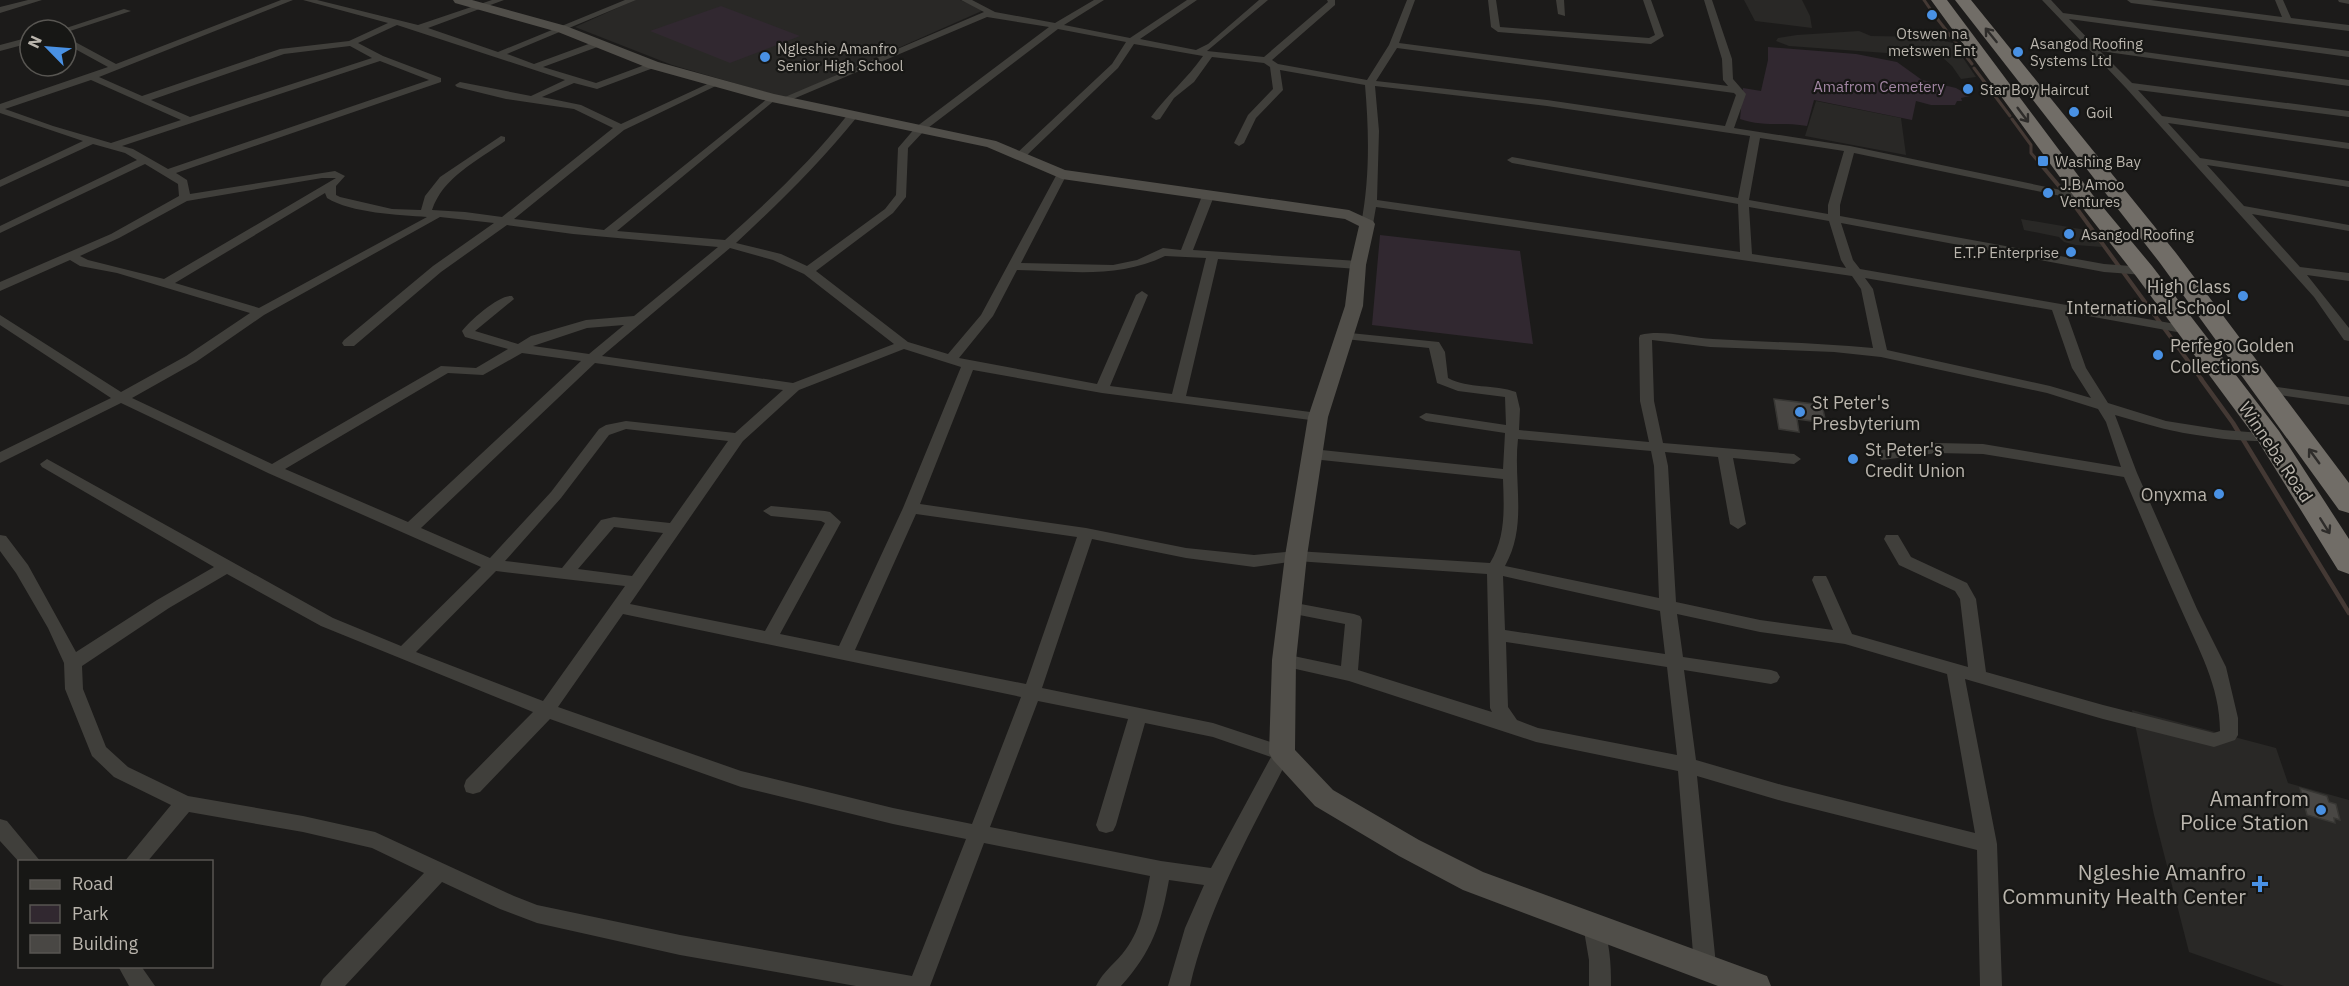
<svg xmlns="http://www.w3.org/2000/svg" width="2349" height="986" viewBox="0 0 2349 986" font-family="'IBM Plex Sans',sans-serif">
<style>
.built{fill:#292826}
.green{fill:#312830}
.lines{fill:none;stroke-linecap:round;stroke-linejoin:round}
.stream-far2{stroke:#443934;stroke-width:3}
.stream-far1{stroke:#443934;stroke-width:4}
.stream{stroke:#443934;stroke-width:4.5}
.building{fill:#494744;stroke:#383734;stroke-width:1.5}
.street{fill:#403f3b;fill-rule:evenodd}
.secondary{fill:#504e49;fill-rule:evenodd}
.highway{fill:#716d67;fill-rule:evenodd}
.oneway{stroke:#2e2c2a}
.poi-dot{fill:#4991e4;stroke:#171715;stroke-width:2}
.labels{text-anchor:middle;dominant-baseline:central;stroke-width:4.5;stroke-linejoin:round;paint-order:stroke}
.far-poi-label{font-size:15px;fill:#bab5ad;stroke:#171715;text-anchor:start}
.far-park-label{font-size:15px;fill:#a286a3;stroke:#171715}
.poi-label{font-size:18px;fill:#bab5ad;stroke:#171715;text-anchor:start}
.street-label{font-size:18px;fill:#bab5ad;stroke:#171715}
.near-poi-label{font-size:21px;fill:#bab5ad;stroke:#171715;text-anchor:end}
</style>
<rect width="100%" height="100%" fill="#1c1b1a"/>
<path class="built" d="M635 0H960L984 10 785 98 672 65 575 27Z
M1744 0H1802L1810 16 1812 28 1755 21Z
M1859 31 1871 36 1928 37 1953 43 1976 77 1961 79 1952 66 1942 57 1789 46 1776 41 1778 38 1797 35Z
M1816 101 1901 118 1906 155 1805 136Z
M2021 219 2092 231 2102 247 2076 245 2064 242 2059 237 2024 230Z
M2132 710 2276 748 2288 783 2349 800V986H2284L2189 952 2154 815Z"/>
<path class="green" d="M721 6 800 36 730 63 650 31Z
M1768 47 1856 54 1897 62 1922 80 1956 88 1970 96 1961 98 1962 101H1957L1955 105H1931L1916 101 1912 120 1814 100 1807 126C1784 122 1762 127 1740 119L1743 88 1761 91 1768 60Z
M1380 235 1520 251 1533 344 1372 325Z"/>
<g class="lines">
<path class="stream-far2" d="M1924 0 1933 13
M1935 16 1946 30
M1948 33 1954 40
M1956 43 1972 64
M1974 68 2010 116
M2012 119 2031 145V153L2044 168"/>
<path class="stream-far1" d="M2043 167 2069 198 2202 380"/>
<path class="stream" d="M2201 379 2233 423 2349 613"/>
</g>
<path class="building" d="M1774 399 1822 405 1826 423 1797 419 1799 432 1779 429Z
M2300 788 2327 796 2329 802 2336 804 2340 820 2334 818 2335 823 2307 815Z"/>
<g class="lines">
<path class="street" d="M28 0H42L0 13V7Z
M281 0H293L99 77 142 96 280 49 349 41 388 23 303 0H317L418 25 492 0H504L428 28 498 52 625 0H636L507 54 534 64 594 42H600V46L543 67 596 83 650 63H656V67L597 89 574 83 542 97 581 105 621 124 714 81 722 83 624 130 514 219 604 230 772 95 775 96V100L617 231 725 240C770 200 812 160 849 113H857V117C820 163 779 203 736 243L781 254 807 266 885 209 896 195 898 148 916 127 1049 27 987 17 786 102 778 100 984 12 961 0H972L995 12 1055 23 1094 0H1104L1064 25 1130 38 1187 0H1197L1140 39 1196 50 1208 44 1259 0H1268L1207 51 1264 57 1328 2 1327 0H1335V5L1272 60 1278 64 1367 80 1389 45 1407 0H1415L1399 43 1728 86 1723 80 1722 59 1704 0H1712L1732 59 1733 79 1746 94 1734 128 1850 146 2085 195 2091 198 2085 201 1854 153 1840 205V216L2104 264 2144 267 2150 271 2144 275 2104 272 1841 223 1853 260 1860 269 2193 327 2194 330 2193 333 2188 334 2066 312 2086 368 2108 403 2166 421 2223 430 2274 434 2276 437C2266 448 2178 433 2161 428 2145 424 2130 419 2115 415L2137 473 2197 609 2226 667 2238 718V735L2235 740 2214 747 2103 719 1965 679 1997 844 2002 986H1980L1977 850 1782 801 1697 776 1716 965 1713 972 1705 975 1697 972 1694 965 1678 771 1536 742 1349 681 1278 665 1275 660 1278 655 1284 654 1341 666 1345 624 1284 612 1282 608 1284 604 1290 602 1354 614 1360 616 1362 620 1358 670 1492 712 1490 708 1487 574 1296 561 1254 567 1186 558 1092 539 1042 688 1213 723 1289 748 1291 753C1252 830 1210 901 1190 986H1168L1185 928 1204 885 1169 880C1161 924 1152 952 1121 986H1096C1103 971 1117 962 1126 949 1142 928 1145 901 1150 876L984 843 930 986H856L680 955 537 923 500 909 442 882 345 986H320L323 979 424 873 372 848 303 832 189 812 147 862H124L171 805 114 777 92 756 65 689 64 663 48 628 16 573 0 551V535L6 536 28 565 76 652 157 600 214 567 42 467 40 464 47 459 333 618 401 646 481 567 268 473 121 403 0 463V452L111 398 0 325V315L121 392 186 356 250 313 117 273 80 266 70 260 0 291V282L111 234 179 196 178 184 145 164 0 233V226L137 160 125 153 93 144 0 187V180L83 141 0 113V104L108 67 66 44V37L116 64ZM397 25 565 80 531 96 460 82 455 85 457 87 506 99 574 109 613 128 502 217 465 212 432 210C443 177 477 161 505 141V137L501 136 440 177 425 196 421 210 392 209 340 197 336 195V186L345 176 335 171 190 194 187 180 176 173 441 82V78L383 56 358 43ZM1058 29 1126 42 1112 64 1017 153V157H1025L1118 68 1134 44 1203 56C1187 79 1167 95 1151 117L1156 120 1160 119 1174 98 1194 82 1212 57 1264 63 1270 67 1273 89 1248 115 1234 143 1239 146 1244 143 1256 118 1283 90 1280 70 1365 85C1369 131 1370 178 1361 224L1363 226 1367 227 1373 224 1376 207 1852 276 1861 289 1873 348C1820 343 1767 342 1713 339 1689 338 1663 329 1640 335L1639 338 1640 401 1649 442 1519 430 1520 409 1516 392C1494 384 1469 389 1448 378L1445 352 1439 342 1340 332 1339 335 1340 338 1345 339 1429 348 1437 383 1458 391 1505 397 1506 425 1426 413 1419 417 1426 421 1505 433 1503 469 1312 449 1305 454 1312 459 1503 479C1504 508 1506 537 1490 563L1296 551 1254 555 1186 548 1086 528 920 504 973 370 1102 393 1318 421 1325 417 1318 413 1186 396 1218 259 1358 269 1364 265 1358 261 1193 250 1214 196 1212 194H1204L1202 196 1181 250 1163 248 1137 260 1113 265 1021 263 1067 174 1062 171 1058 172 981 315 948 354 908 342 816 271 893 213 906 197 908 148 924 131ZM350 46 372 58 190 117 151 100 284 54ZM1397 48 1734 93 1736 95 1725 126 1547 100 1376 81ZM380 61 429 80 168 169 133 149 122 146ZM91 80 181 120 111 143 53 126 5 109ZM1375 86 1547 106 1750 136 1738 198 1512 157 1507 160 1512 163 1738 204 1740 252 1377 200 1379 131ZM1760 138 1844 151 1828 205V214L1749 200ZM322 178H336L164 279 88 260 80 256 119 238 187 201ZM325 193 327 198C351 213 399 215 427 217L259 308 175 283ZM1749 207 1829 221 1841 260 1846 268 1752 254ZM440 217 494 223 433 266 344 340 342 343 344 346H354L441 272 507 225 573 234 718 247 634 316 586 320 531 336 518 344 475 331 514 299 512 296C500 294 469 321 462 331L465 337 508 349 476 368 441 366 272 464 132 398 196 362 264 315ZM730 248 773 260 804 274 894 344 793 383 602 356ZM1165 256 1206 258 1172 394 1110 386 1148 295 1142 291 1136 295 1097 384 959 358 993 316 1017 270C1069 271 1118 279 1165 256ZM1865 278 2052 310 2072 368 2091 398 2050 386 1887 350 1873 289ZM624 325 589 354 533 346 587 328ZM1652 340 1710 347 1834 352 1881 357 2047 393 2098 409 2106 422 2121 467 1983 444 1937 443 1882 450 1875 455 1882 460 1937 453 1983 454 2124 477C2143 521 2161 565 2181 609 2198 648 2220 686 2220 731L2214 733 2103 705 1986 672 1976 599 1967 583 1911 557 1898 535H1886L1884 539 1899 565 1955 591 1960 599 1968 667 1852 634 1828 580 1826 576H1814L1812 580 1833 630 1760 620 1676 602 1668 466 1665 452 1718 457 1730 524 1738 529 1746 524 1733 458 1794 464 1801 459 1794 454 1663 443 1654 401ZM904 349 961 367 903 508 839 646 780 634 841 522 830 512 825 511 771 506 763 511 771 516 821 521 825 523 765 631 630 604 743 441 799 390ZM522 353 581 361 408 522 285 469 448 373 483 375ZM595 363 783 390 735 433 626 421 606 425 599 429 551 492 490 558 421 528ZM626 429 728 441 670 523 614 517 601 520 562 568 505 561 561 498 609 435ZM1518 439 1651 451 1654 466 1659 598 1505 566C1528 525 1513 482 1518 439ZM916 514 1077 537 1026 684 855 650ZM614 527 663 533 632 576 578 569ZM496 571 625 586 543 701 416 652ZM227 574 321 626 533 712 466 780 464 786 466 792 473 794 480 792 550 719 741 787 893 824 966 839 912 976 680 935 537 905 514 896 375 832 303 816 188 796 128 767 106 747 83 689 82 666 169 608ZM1503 576 1660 611 1665 654 1505 630ZM623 614 1021 697 972 824 893 808 741 771 558 707ZM1677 614 1760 632 1845 644 1947 674 1975 833 1782 785 1696 760 1684 670 1771 684 1777 682 1780 677 1777 672 1771 670 1683 657ZM1506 642 1667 667 1677 755 1538 728 1517 720 1508 707ZM1038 701 1128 719 1096 825 1099 831 1106 833 1113 831 1116 825 1145 723 1213 737 1271 757 1211 868 1161 861 990 827Z
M1488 0H1496L1500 27 1649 38 1655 35 1643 0H1651L1664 36 1651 44 1498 32 1491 27Z
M1556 0H1564L1565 16 1558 14Z
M2042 0H2051L2063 13 2349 51V57L2069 19 2094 45 2349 80V86L2100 51 2132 83 2349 111V117L2138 90 2162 116 2349 143V149L2168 123 2200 158 2349 181V187L2207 165 2244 206 2349 225V231L2252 214 2300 267 2349 273V281L2307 275 2349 328V341L2344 340 2314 297 2126 88Z
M2127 0H2151L2282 17 2275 0H2283L2291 18 2349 25V31L2131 3Z
M2338 0H2349V4L2339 2Z
M124 9 131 11 67 32 60 30Z
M30 37V43L0 51V45Z
M2263 385 2349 397V405L2258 392 2256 389 2258 386Z
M0 819 7 821 41 862 20 863 0 841Z
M1593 916 1600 918C1610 939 1611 964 1611 986H1589V960L1583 925 1586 918Z
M118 966H141L155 986H129Z"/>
<path class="secondary" d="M453 0H472L566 26 658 62 774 94 996 141 1065 170 1349 210 1373 221 1375 224 1366 265 1363 306 1328 417 1307 556 1296 660 1295 750 1333 790 1419 840 1483 872 1767 976 1771 986H1718L1463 890 1399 856 1315 806 1273 760 1269 753 1272 660 1285 556 1308 417 1345 306 1350 265 1359 226 1345 219 1062 179 987 147 767 101 648 68 558 32 455 3Z"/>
<path class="highway" d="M1931 0H1947L2092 194 2152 266 2279 431 2349 539V574L2338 570 2258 441 2136 276 2078 202Z
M1955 0H1971L2176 253 2349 483V513L2339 510 2160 263Z"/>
</g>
<defs><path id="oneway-shaft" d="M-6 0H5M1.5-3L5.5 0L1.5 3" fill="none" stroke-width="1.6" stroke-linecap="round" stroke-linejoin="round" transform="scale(1.5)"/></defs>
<g class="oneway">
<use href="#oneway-shaft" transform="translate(1991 35) rotate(-129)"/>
<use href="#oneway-shaft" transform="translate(2023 115) rotate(53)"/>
<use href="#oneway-shaft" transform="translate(2314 456) rotate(-126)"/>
<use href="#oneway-shaft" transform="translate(2325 526) rotate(58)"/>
</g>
<g class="poi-dot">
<circle cx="1932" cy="15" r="6"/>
<circle cx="2018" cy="52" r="6"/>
<circle cx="765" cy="57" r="6"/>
<circle cx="1968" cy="89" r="6"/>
<circle cx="2074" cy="112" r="6"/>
<rect x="2037" y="155" width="12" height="12" rx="3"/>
<circle cx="2048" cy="193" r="6"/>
<circle cx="2069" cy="234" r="6"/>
<circle cx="2071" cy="252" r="6"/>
<circle cx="2243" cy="296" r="6"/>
<circle cx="2158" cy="355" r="6"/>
<circle cx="1800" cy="412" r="6"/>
<circle cx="1853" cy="459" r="6"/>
<circle cx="2219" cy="494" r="6"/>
<circle cx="2321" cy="810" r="6"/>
<path d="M2257 875h6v6h6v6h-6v6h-6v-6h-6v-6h6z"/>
</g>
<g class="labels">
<g class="far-poi-label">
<text x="1932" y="33" text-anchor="middle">Otswen na<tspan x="1932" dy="17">metswen Ent</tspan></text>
<text x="2030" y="43">Asangod Roofing<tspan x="2030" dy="17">Systems Ltd</tspan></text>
<text x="777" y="48">Ngleshie Amanfro<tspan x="777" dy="17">Senior High School</tspan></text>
<text x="1980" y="89">Star Boy Haircut</text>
<text x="2086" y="112">Goil</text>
<text x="2055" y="161">Washing Bay</text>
<text x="2060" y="184">J.B Amoo<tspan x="2060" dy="17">Ventures</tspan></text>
<text x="2081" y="234">Asangod Roofing</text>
<text x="2059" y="252" text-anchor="end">E.T.P Enterprise</text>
</g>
<g class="far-park-label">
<text x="1879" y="86">Amafrom Cemetery</text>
</g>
<g class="poi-label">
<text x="2231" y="286" text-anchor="end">High Class<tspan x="2231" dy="21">International School</tspan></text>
<text x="2170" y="345">Perfego Golden<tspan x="2170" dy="21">Collections</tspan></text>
<text x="1812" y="402">St Peter's<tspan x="1812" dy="21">Presbyterium</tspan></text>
<text x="1865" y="449">St Peter's<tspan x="1865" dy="21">Credit Union</tspan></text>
<text x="2207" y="494" text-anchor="end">Onyxma</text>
</g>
<g class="street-label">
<text transform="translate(2276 452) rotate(56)">Winneba Road</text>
</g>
<g class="near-poi-label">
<text x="2309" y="798">Amanfrom<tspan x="2309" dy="24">Police Station</tspan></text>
<text x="2246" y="872">Ngleshie Amanfro<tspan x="2246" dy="24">Community Health Center</tspan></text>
</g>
</g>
<rect x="18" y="860" width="195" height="108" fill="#171715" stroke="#585652" stroke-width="1.5"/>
<rect x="30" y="880" width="30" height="9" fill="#504e49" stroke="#585652" stroke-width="1.5"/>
<text x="72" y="890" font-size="18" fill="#bab5ad">Road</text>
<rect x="30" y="905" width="30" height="18" fill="#312830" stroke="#585652" stroke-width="1.5"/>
<text x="72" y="920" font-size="18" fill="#bab5ad">Park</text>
<rect x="30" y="935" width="30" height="18" fill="#494744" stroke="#585652" stroke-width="1.5"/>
<text x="72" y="950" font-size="18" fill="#bab5ad">Building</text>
<g transform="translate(48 48) rotate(295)"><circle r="28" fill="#171715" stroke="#585652" stroke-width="1.5"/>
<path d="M0-4.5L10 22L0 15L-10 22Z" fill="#4991e4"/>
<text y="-9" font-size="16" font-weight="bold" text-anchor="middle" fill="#bab5ad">N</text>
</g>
</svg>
